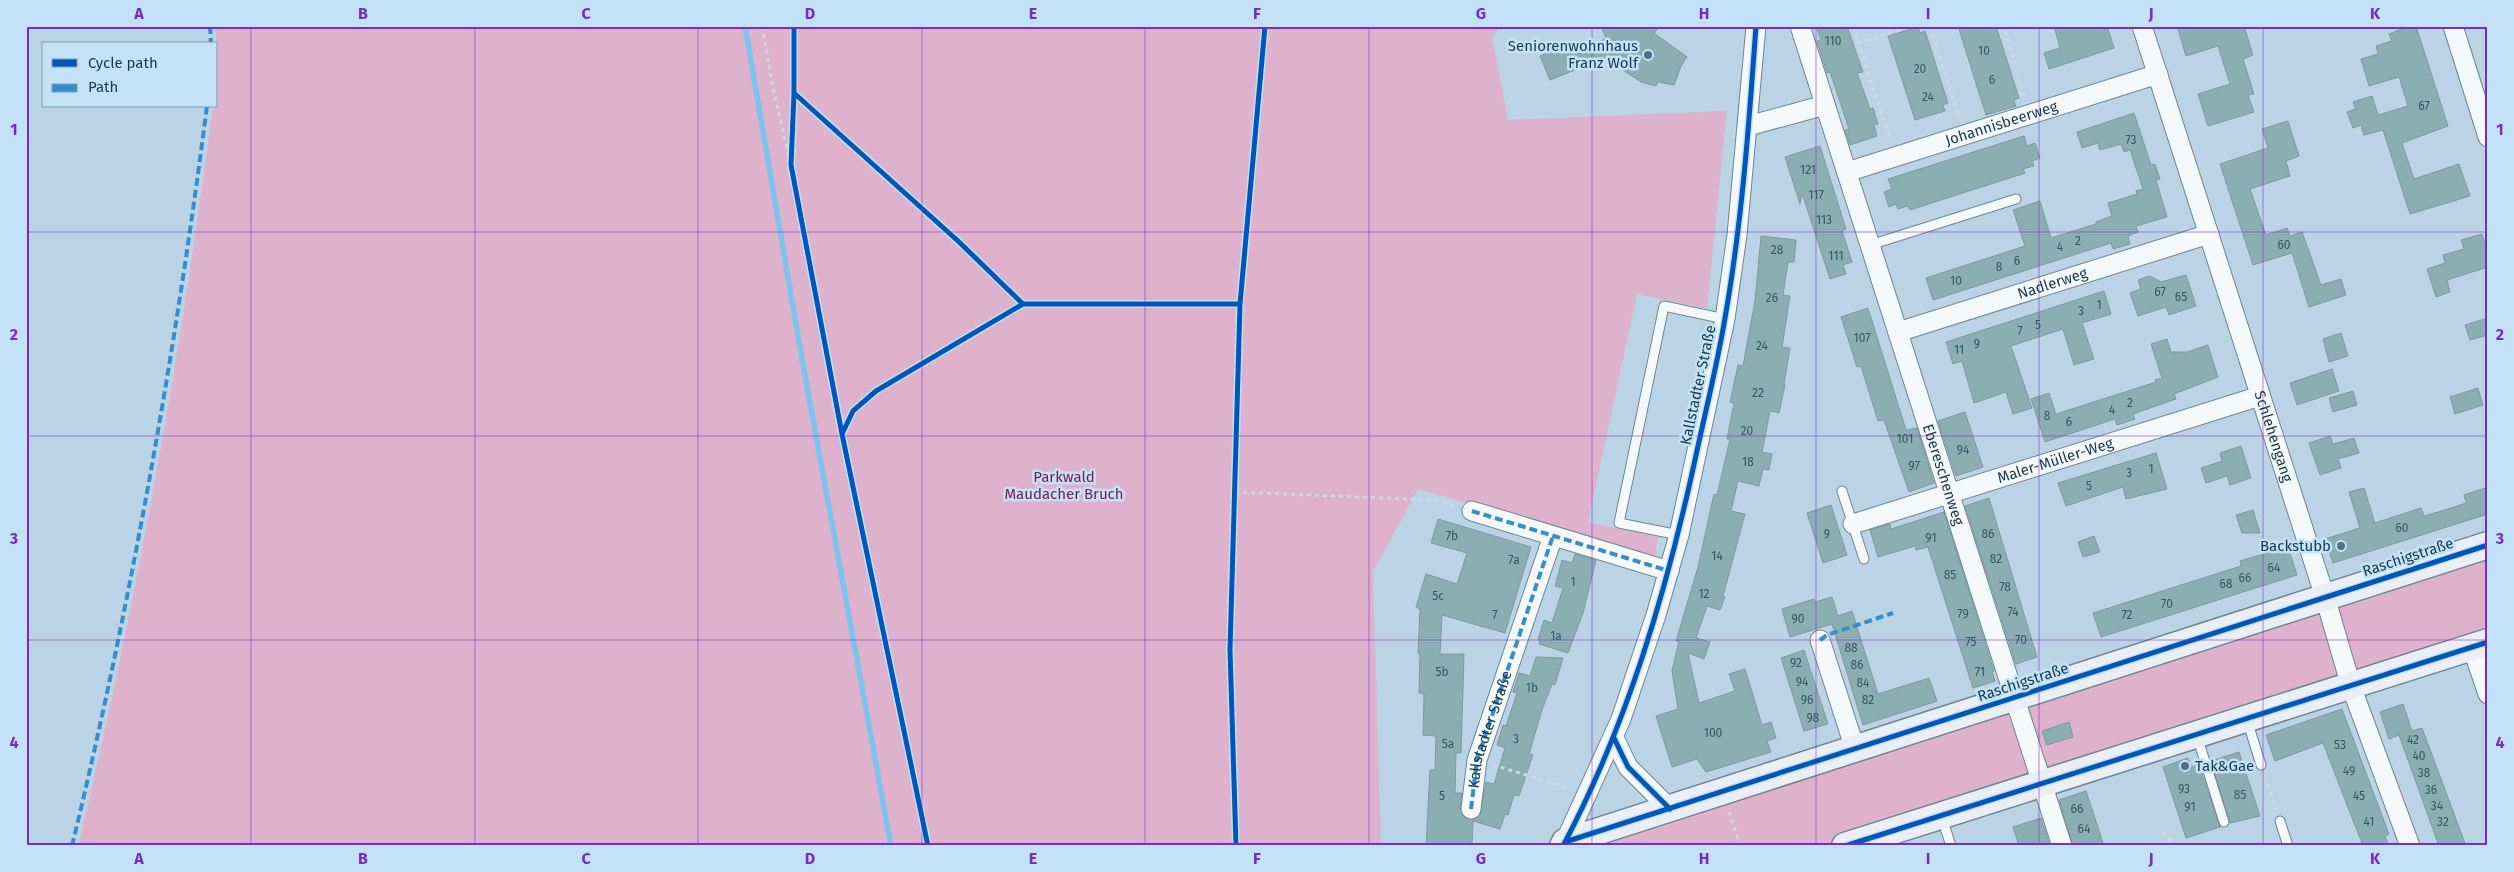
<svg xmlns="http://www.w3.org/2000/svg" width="2514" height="872" viewBox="0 0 2514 872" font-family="'Fira Sans',sans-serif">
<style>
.green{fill:#deb1cd}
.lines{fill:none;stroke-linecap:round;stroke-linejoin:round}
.stream{stroke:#7ec2ee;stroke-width:5.5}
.building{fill:#8aaeb2;stroke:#7e9a9f}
.lane-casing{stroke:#6c8695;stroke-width:11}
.street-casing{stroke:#6c8695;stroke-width:21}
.secondary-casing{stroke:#6c8695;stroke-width:29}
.path{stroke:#cfd8df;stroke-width:3;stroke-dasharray:4 4;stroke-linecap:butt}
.lane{stroke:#f5f9fb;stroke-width:9}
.street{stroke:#f5f9fb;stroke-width:19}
.secondary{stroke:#ebeef4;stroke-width:26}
.quiet{stroke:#358dcb;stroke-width:4;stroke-dasharray:8 4;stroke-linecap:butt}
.cycleway-casing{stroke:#c4e2f7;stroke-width:8}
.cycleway{stroke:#0057b8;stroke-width:5}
.grid{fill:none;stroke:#7b2cbf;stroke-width:1;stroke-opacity:0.55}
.poi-dot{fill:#506f83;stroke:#c4e2f7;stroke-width:2}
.labels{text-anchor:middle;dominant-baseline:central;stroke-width:5;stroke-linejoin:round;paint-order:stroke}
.number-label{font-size:12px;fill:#345667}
.poi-label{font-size:15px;fill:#17394e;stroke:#c4e2f7;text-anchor:end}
.street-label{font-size:15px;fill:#17394e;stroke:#c4e2f7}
.park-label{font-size:15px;fill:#7c1946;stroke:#c4e2f7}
.neatline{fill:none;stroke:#7b2cbf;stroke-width:2}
.grid-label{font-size:16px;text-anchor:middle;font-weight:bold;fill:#7b2cbf}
</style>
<rect width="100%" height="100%" fill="#bad4e6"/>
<path class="green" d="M216 26H1501L1492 37 1508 120 1727 111 1707 308 1637 294 1588 522 1658 537 1655 557 1418 489 1373 572 1381 846H78C137 602 181 354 213 106H216Z
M2488 545V642L1845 846H1563Z"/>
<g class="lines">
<path class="stream" d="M745 26 802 359 891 846"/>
</g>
<path class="building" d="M1601 26H1660L1654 33 1687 57 1681 66 1674 85 1658 82 1656 86 1641 82 1605 58 1550 80 1540 56 1574 42 1579 54 1606 38Z
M1816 26H1847L1863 72 1857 73 1870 109 1873 108 1878 124 1874 125 1877 136 1850 145 1845 130 1849 129 1830 72 1827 73 1817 41 1821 40Z
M1958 26H1996L2019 98 2014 100 2016 106 1986 115Z
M2054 26H2107L2114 48 2049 69 2044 53 2060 48Z
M2177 26H2244L2253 55 2243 59 2254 94 2248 95 2254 112 2208 126 2198 94 2230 84 2218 46 2186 56Z
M2409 26H2416L2448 126 2402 143 2414 179 2459 164 2470 196 2410 214 2383 130 2364 135 2361 125 2353 128 2347 112 2356 109 2353 102 2372 96 2378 115 2408 106 2399 77 2369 86 2361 59 2378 54 2376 46 2392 41 2389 34Z
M1918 27 1920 33 1925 31 1948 103 1943 105 1945 111 1915 120 1888 36Z
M2134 113 2151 165 2155 164 2160 179 2156 180 2167 217 2136 226 2138 232 2128 236 2130 244 2113 249 2111 243 1933 300 1926 278 2025 246 2013 210 2040 201 2051 238 2096 224V222L2112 216 2108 203 2137 194 2136 191 2143 189 2130 150 2124 152 2121 144 2100 150 2098 143 2082 148 2077 132Z
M2288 121 2299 156 2286 161 2290 176 2250 189 2266 235 2287 228 2290 236 2302 232 2321 285 2341 279 2346 295 2309 307 2292 253 2253 265 2220 164 2268 148 2262 129Z
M2024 136 2027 146 2035 143 2040 158 2032 161 2034 166 2023 169 2025 173 1910 210 1908 206 1898 209 1896 204 1889 207 1884 192 1892 189 1888 179Z
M1820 146 1846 229 1842 231 1852 262 1843 265 1846 274 1830 279 1802 193 1800 204 1785 157Z
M2482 234 2488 253V267L2447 280 2450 292 2436 297 2427 269 2445 263 2443 255 2464 249 2461 240Z
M1761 236 1796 240 1794 262H1788L1783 295 1790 296 1782 347 1790 348 1784 384 1785 385 1779 413 1770 411 1762 452 1772 454 1769 470 1763 469 1759 486 1738 481 1731 511 1745 514 1723 596 1725 597 1720 610 1707 606 1696 638 1710 642 1707 650 1704 659 1688 653 1699 703 1735 691 1729 674 1745 669 1762 725 1771 722 1776 738 1767 741 1771 752 1706 772 1697 759 1672 767 1656 716 1678 709 1672 671 1679 641H1676L1698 567 1714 494 1717 495 1730 439H1727L1734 403 1730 402 1738 365 1743 366 1755 301Z
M2186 275 2196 306 2169 315 2166 307 2138 316 2130 293 2141 289 2138 280 2150 276 2161 282Z
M2104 291 2111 314 2082 323 2094 359 2074 365 2063 329 2011 346 2032 408 2013 414 2006 392 1974 403 1962 361 1953 364 1946 342Z
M1868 308 1906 430 1917 428 1934 483 1909 492 1884 420 1878 421 1861 366 1857 367 1841 317Z
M2488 318V335L2470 340 2465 325Z
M2341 333 2348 356 2329 362 2323 339Z
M2167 339 2171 352H2187L2208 345 2218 377 2174 394 2176 399 2133 414 2135 419 2117 425 2115 419 2045 442 2031 399 2049 393 2056 414 2156 382 2155 380 2162 378 2151 344Z
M2332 369 2339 391 2297 405 2290 383Z
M2478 388 2483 405 2455 414 2450 397Z
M2353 391 2357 405 2333 412 2329 398Z
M1965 412 1983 467 1956 476 1938 421Z
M2330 436 2333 444 2354 438 2359 453 2338 459 2341 468 2320 475 2309 443Z
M2241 446 2251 478 2230 485 2227 476 2206 483 2201 468 2222 461 2220 453Z
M2156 453 2167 489 2126 499 2123 487 2066 506 2058 483Z
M2488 487V514L2333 563 2325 539 2360 528 2349 492 2364 488 2375 523 2421 508 2424 516 2445 510 2466 503 2464 495Z
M1989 498 2037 657 2016 664 1965 506Z
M1831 505 1847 555 1823 563 1807 513Z
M2253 510 2260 533H2242L2236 515Z
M1944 512 1994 671 1992 672 1995 681 1973 688 1928 547 1916 550 1915 546 1878 557 1870 530 1890 524 1891 529Z
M1438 519 1531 547 1505 633 1442 615 1440 654H1464L1461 753H1456L1455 793H1462L1460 808 1465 818 1475 819 1480 816 1486 782 1494 784 1505 748 1497 745 1503 725 1506 726 1517 693 1513 692 1519 673 1530 676 1536 657 1563 658 1555 685 1552 684 1542 710 1529 754 1533 755 1519 796 1514 795 1508 815 1505 814 1500 829 1473 821 1472 846H1426L1430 770H1435L1436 736 1423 735 1424 694 1419 693 1420 653H1418L1420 609 1416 607 1426 574 1457 584 1467 553 1431 543Z
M2094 536 2100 552 2083 557 2078 542Z
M2277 550 2278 554 2289 550 2297 575 2101 637 2093 613 2241 566 2240 561Z
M1575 554 1596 560 1583 613 1568 653 1539 644 1540 641 1538 640 1544 620 1552 623 1563 588 1555 586 1562 560 1572 563Z
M1832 597 1838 616 1852 611 1878 694 1929 678 1937 701 1863 725 1832 624 1790 637 1782 609 1814 599 1815 602Z
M1804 650 1828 724 1804 731 1781 658Z
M2403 704 2412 731 2422 728 2466 846H2439L2399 735 2389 739 2380 712Z
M2342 709 2389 834 2385 836 2389 846H2363L2323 743 2275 761 2266 735Z
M2069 722 2073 737 2047 745 2042 731Z
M2239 752 2260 816 2230 823 2211 761Z
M2188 758 2191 767 2199 765 2220 827 2186 838 2163 767Z
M2086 791 2091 806 2104 846H2073L2059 800Z
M2041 818 2050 846H2019L2013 827Z"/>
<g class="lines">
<defs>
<path id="lane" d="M1870 245 2016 199
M1842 491 1864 559
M1679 535 1619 523 1664 306 1725 319
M2247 720 2261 765
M2197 736 2224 822
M1942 818 1951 846
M2280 821 2288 846"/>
<g id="street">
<path id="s1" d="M1800 26 2062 846"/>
<path id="s2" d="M2142 26 2325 597 2351 686 2410 846"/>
<path d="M2453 26 2488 137"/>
<path d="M1748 126 1825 105"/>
<path id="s3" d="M1847 172 2158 74"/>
<path id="s4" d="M1898 332 2209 234"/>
<path d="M1472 511 1669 571"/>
<path id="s5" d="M1853 524 2260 396"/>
<path d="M1820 640 1855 749"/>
<path d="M2472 647 2488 694"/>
<path d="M1614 738 1628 767 1670 809"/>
<path id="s6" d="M1471 809 1477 760 1553 536"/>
<path d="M1565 842 1621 719 1656 615 1679 535 1725 319 1737 235 1756 26"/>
</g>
<path id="secondary" d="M1563 846 1565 842 2488 545
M1845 846 2488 642"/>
</defs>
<use href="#lane" class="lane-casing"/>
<use href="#street" class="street-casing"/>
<use href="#secondary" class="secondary-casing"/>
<path class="path" d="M762 26 773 88 791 165
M1853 26 1890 139
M1930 26 1959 117
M2005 31 2024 98
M1858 43 1911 26
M1235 492 1434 500 1456 506
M1493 765 1569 788
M2265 777 2276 809
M1729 812 1740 846
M2163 833 2167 834 2172 846"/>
<use href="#lane" class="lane"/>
<use href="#street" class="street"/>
<use href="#secondary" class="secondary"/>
<path class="quiet" d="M210 26 211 44
M1472 511 1669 571
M1820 640 1827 635 1893 613
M1471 809 1477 760 1553 536
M72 846C131 602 175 355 207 106"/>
<defs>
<path id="cycleway" d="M794 26V93L791 165 842 434 928 846
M794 93 958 241 1023 304
M842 434 853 411 876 391 1023 304H1240
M1614 738 1628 767 1670 809
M1565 842 2488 545
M1236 846 1230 650 1240 304 1265 26
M1563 846C1627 725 1666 593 1695 460 1705 413 1717 366 1725 318 1742 222 1749 124 1756 26
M1845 846 2488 642"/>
</defs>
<use href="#cycleway" class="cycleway-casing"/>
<use href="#cycleway" class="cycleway"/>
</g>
<path class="grid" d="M251 26V846M475 26V846M698 26V846M922 26V846M1145 26V846M1369 26V846M1592 26V846M1816 26V846M2039 26V846M2263 26V846M26 232H2488M26 436H2488M26 640H2488"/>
<g class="poi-dot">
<circle cx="1648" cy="55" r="5"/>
<circle cx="2341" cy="546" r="5"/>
<circle cx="2185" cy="766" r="5"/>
</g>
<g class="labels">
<g class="number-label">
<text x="1833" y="41">110</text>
<text x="1984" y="51">10</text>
<text x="1920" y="69">20</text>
<text x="1992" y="80">6</text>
<text x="1928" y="97">24</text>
<text x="2424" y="106">67</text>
<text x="2131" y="140">73</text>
<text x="1808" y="170">121</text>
<text x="1816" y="195">117</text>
<text x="1824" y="220">113</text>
<text x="2078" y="241">2</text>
<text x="2284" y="245">60</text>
<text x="2060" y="247">4</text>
<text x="1777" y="250">28</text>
<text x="1836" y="256">111</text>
<text x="2017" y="261">6</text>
<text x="1999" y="267">8</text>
<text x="1956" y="281">10</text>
<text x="2160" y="292">67</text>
<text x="2181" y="297">65</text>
<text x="1772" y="298">26</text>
<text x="2099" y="305">1</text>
<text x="2081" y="311">3</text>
<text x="2038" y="325">5</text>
<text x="2020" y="331">7</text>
<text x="1862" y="338">107</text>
<text x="1977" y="344">9</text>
<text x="1762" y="346">24</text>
<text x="1959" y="350">11</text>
<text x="1758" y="393">22</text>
<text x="2130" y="403">2</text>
<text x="2112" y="410">4</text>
<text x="2047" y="416">8</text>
<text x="2069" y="422">6</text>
<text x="1747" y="431">20</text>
<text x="1905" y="439">101</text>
<text x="1963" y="450">94</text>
<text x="1748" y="462">18</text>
<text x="1914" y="466">97</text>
<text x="2151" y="469">1</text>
<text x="2129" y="473">3</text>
<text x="2089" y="486">5</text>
<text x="2402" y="528">60</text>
<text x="1827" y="534">9</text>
<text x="1988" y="534">86</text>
<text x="1452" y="536">7b</text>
<text x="1931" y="538">91</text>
<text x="1717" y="556">14</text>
<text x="1996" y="559">82</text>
<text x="1514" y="560">7a</text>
<text x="2274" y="568">64</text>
<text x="1950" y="575">85</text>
<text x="2245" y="578">66</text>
<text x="1573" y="582">1</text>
<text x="2226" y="584">68</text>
<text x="2005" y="587">78</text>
<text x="1704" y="594">12</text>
<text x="1438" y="596">5c</text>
<text x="2167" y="604">70</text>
<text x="2013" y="612">74</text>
<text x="1963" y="614">79</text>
<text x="1495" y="615">7</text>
<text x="2127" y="615">72</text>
<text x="1798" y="619">90</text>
<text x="1556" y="636">1a</text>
<text x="2021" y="640">70</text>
<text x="1971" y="642">75</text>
<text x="1851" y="648">88</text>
<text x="1796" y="663">92</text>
<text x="1857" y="665">86</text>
<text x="1442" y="672">5b</text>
<text x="1980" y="672">71</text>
<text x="1802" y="682">94</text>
<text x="1863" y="683">84</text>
<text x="1532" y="688">1b</text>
<text x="1807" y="700">96</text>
<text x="1868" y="700">82</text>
<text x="1813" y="718">98</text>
<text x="1713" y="733">100</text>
<text x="1516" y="739">3</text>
<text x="2413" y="740">42</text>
<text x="1448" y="744">5a</text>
<text x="2340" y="745">53</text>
<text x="2419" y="756">40</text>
<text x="2349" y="771">49</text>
<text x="2424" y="773">38</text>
<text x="2184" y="789">93</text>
<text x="2431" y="790">36</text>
<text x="2240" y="795">85</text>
<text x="1442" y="796">5</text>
<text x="2359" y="796">45</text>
<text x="2437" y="806">34</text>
<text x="2190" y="807">91</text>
<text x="2077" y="809">66</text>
<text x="2369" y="822">41</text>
<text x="2443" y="822">32</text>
<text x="2084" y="829">64</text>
</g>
<g class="poi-label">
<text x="1638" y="46">Seniorenwohnhaus<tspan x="1638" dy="17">Franz Wolf</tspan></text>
<text x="2331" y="546">Backstubb</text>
<text x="2195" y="766" text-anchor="start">Tak&amp;Gae</text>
</g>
<g class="street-label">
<text stroke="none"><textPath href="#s3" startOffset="162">Johannisbeerweg</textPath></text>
<text stroke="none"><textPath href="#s4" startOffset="162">Nadlerweg</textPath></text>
<text transform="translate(1698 385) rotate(-78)">Kallstadter Straße</text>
<text stroke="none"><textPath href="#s2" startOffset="431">Schlehengang</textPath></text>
<text stroke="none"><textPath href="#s5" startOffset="212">Maler-Müller-Weg</textPath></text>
<text stroke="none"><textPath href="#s1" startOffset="471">Ebereschenweg</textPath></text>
<text transform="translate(2408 557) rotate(-18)">Raschigstraße</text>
<text transform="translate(2023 682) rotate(-18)">Raschigstraße</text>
<text stroke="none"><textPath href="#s6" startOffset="82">Kallstadter Straße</textPath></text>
</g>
<g class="park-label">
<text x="1064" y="477">Parkwald<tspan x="1064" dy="17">Maudacher Bruch</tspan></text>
</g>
</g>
<rect width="2514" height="872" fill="none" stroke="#c4e2f7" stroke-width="55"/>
<rect x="42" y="42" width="175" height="65" fill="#c4e2f7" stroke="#7f9eb3"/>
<rect x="52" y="59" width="25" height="8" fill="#0057b8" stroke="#7f9eb3"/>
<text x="88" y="68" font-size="15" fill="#17394e">Cycle path</text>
<rect x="52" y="84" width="25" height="8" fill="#358dcb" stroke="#7f9eb3"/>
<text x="88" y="92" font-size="15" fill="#17394e">Path</text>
<rect x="28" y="28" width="2458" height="816" class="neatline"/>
<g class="grid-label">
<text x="139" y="19">A</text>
<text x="363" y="19">B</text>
<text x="586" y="19">C</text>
<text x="810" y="19">D</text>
<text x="1033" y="19">E</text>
<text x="1257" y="19">F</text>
<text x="1481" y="19">G</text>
<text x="1704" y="19">H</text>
<text x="1928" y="19">I</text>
<text x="2151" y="19">J</text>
<text x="2375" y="19">K</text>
<text x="14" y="135">1</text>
<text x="2500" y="135">1</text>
<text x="14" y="340">2</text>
<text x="2500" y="340">2</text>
<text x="14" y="544">3</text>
<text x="2500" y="544">3</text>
<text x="14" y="748">4</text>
<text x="2500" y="748">4</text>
<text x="139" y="864">A</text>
<text x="363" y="864">B</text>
<text x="586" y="864">C</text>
<text x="810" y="864">D</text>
<text x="1033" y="864">E</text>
<text x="1257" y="864">F</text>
<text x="1481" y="864">G</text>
<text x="1704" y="864">H</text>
<text x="1928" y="864">I</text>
<text x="2151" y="864">J</text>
<text x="2375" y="864">K</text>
</g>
</svg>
